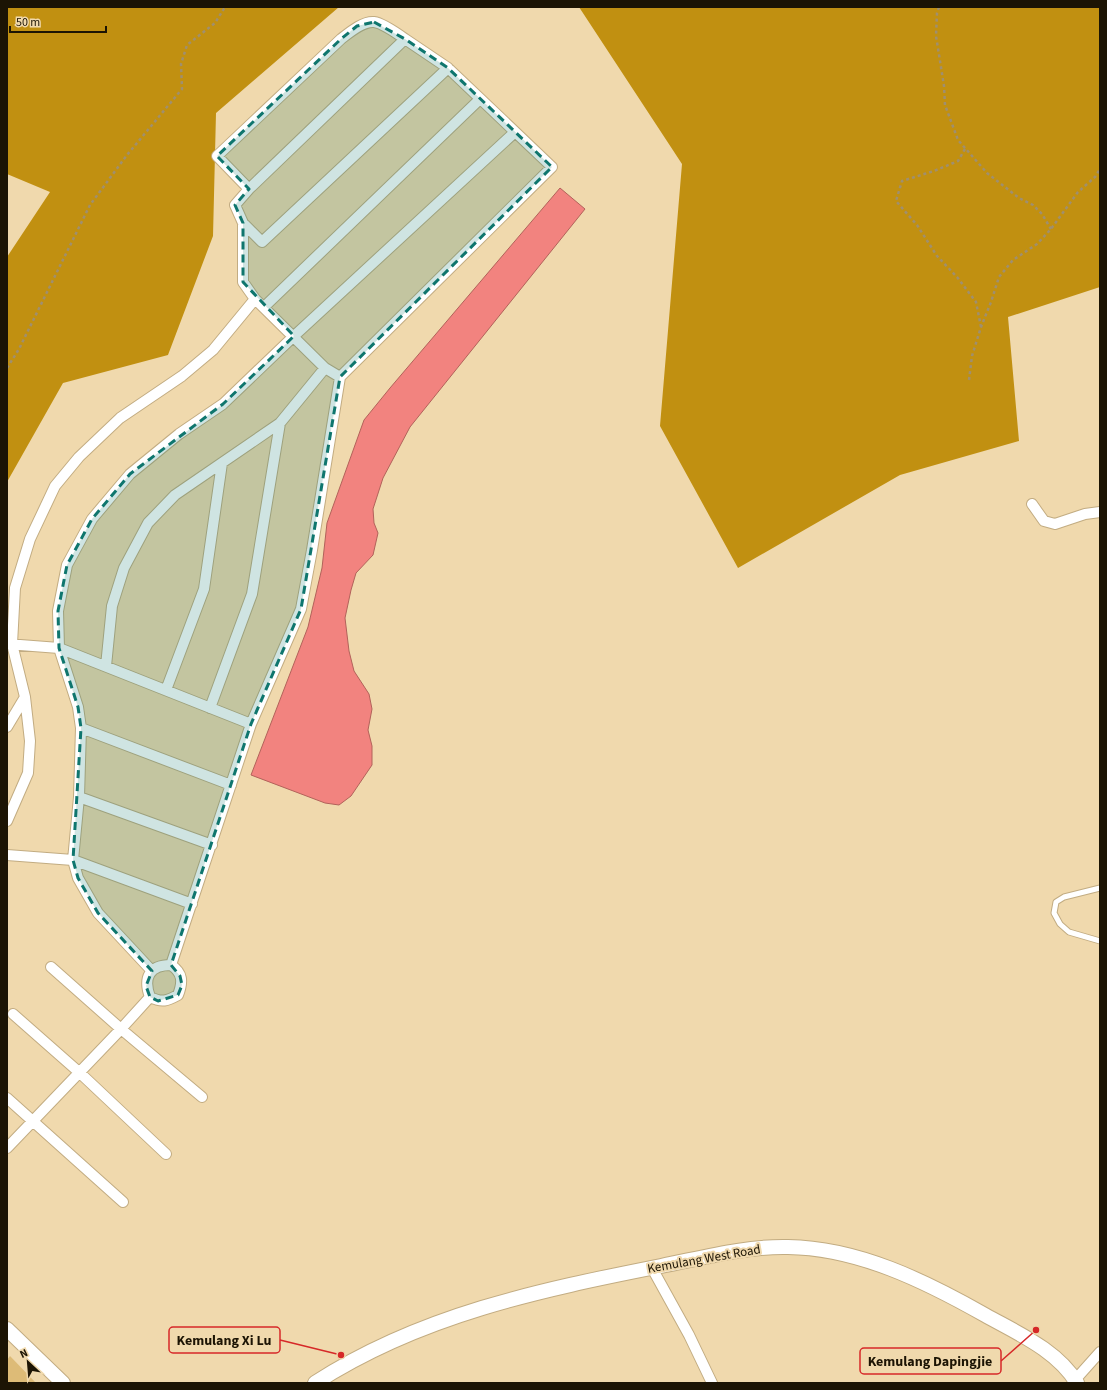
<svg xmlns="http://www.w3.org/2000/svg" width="1107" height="1390" viewBox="0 0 1107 1390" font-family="'Source Sans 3',sans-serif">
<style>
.green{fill:#db7}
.forest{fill:#c19011}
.water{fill:#f2837f;stroke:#b2625a}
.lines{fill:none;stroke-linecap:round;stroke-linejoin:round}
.lane-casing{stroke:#c2ac82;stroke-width:7}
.street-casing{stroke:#c2ac82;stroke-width:12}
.secondary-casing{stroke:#c2ac82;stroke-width:16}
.path{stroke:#a08f6e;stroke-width:2.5;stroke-dasharray:3 3;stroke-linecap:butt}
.lane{stroke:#fff;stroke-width:5}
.street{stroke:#fff;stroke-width:10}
.secondary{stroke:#fff;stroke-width:14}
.marked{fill:#0f766e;fill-opacity:0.2;stroke:#0f766e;stroke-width:3;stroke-dasharray:8 5;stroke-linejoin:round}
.labels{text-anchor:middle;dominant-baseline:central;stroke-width:4;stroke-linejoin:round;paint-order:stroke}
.street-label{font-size:13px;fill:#1c1404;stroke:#f0d9ad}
.leader{fill:none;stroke:#d62828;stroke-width:1.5}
.callout-dot{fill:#d62828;stroke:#f0d9ad;stroke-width:1.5}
.callout{fill:#f0d9ad;stroke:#d62828;stroke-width:1.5}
.callout-label{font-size:14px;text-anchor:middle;font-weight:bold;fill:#1c1404}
</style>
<rect width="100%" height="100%" fill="#f0d9ad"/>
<path class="green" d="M10 1356 36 1383H7V1360Z"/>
<path class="forest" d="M7 7H339L216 113 213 236 168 355 63 383 7 482V257L50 192 7 174Z
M579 7H1100V287L1008 317 1019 441 900 475 738 568 660 426 682 164Z"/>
<path class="water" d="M560 188 585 209 410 427 383 478 373 509 374 523 378 533 373 555 356 573 351 590 345 618 349 651 354 671 369 694 372 709 368 730 372 746V765L351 796 339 805 325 803 251 775 308 627 322 568 327 523 364 420 390 388Z"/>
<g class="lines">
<defs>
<path id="lane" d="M1100 888 1064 897 1056 902 1054 913 1060 924 1069 932 1100 941"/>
<path id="street" d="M249 189 235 205 243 223V282L255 299 325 368 340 377
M243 223 262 242 448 68
M264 307 480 99
M1032 504 1044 521 1055 524 1085 514 1100 512
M7 644 59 648 251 724
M106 666 112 606 124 568 148 523 175 495 280 423 325 368
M166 690 204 589 222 463
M210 708 252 594 280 423
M7 727 25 697
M81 728 231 785
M79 797 212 845
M7 821 28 773 30 741 25 697 12 644 15 588 30 539 55 486 79 457 120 418 182 376 213 350 255 299
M7 855 73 860 192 904
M51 967 121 1029 202 1097
M152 971 98 913 78 878 73 860 79 797 81 728 78 707 59 648 58 611 67 565 92 519 130 474 179 434 223 404 294 336 515 132
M150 997C162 1003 167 1001 178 995 183 982 183 973 171 965
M13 1014 80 1073 166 1154
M7 1098 123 1202
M7 1148 121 1029 150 997C143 978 149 965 171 965L251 724 301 609 312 550 340 377 552 167 448 68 405 39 249 189 217 156 341 39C350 32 363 21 374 22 382 23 398 34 405 39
M652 1268 689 1335 712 1383
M1075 1380 1100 1352"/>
<path id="secondary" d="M7 1329 63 1383
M315 1383C420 1315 540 1290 661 1266 702 1258 745 1246 788 1247 858 1248 925 1281 985 1315 1017 1333 1057 1350 1077 1383"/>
</defs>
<use href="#lane" class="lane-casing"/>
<use href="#street" class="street-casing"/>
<use href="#secondary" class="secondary-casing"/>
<path class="path" d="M939 7 937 13 936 36 944 86 945 105 958 140 987 173 1019 198 1033 205 1042 214 1051 229
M965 149 958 161 934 171 902 181 896 201 917 225 937 256 957 277 976 302 981 327
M7 368 19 349 90 205 127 155 182 89 181 64 187 45 215 23 225 7
M969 380 972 356 981 327 991 302 999 277 1013 260 1037 244 1051 229 1078 192 1095 177 1100 169"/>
<use href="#lane" class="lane"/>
<use href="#street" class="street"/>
<use href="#secondary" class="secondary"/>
</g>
<path class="marked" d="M374 22 405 39 448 68 552 167 340 377 301 609 251 724 171 965 180 976 182 985 178 995 158 1001 150 997 146 986 152 971 98 913 78 878 73 860 81 728 78 707 59 648 58 611 67 565 92 519 130 474 223 404 294 336 243 282V223L235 205 249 189 217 156 341 39 357 26Z"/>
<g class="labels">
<g class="street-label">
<text transform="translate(704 1259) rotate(-10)">Kemulang West Road</text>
</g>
</g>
<path class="leader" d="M341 1355L280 1340M1036 1330L1001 1361"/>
<g class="callout-dot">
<circle cx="341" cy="1355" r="4"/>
<circle cx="1036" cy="1330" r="4"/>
</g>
<g class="callout">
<rect x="169" y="1327" width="111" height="26" rx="4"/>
<rect x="860" y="1348" width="141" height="26" rx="4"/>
</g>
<g class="callout-label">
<text x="224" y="1345">Kemulang Xi Lu</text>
<text x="930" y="1366">Kemulang Dapingjie</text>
</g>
<rect width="1107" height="1390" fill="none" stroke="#1c1404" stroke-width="16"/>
<g transform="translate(28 1362) rotate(334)" stroke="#f0d9ad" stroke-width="3" paint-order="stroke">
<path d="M0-3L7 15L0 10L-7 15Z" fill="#1c1404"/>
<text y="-6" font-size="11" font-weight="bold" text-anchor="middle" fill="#1c1404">N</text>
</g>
<path d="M10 26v6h96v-6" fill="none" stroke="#1c1404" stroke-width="2"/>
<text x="16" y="26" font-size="12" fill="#1c1404" stroke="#f0d9ad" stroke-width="3" paint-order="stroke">50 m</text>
</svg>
